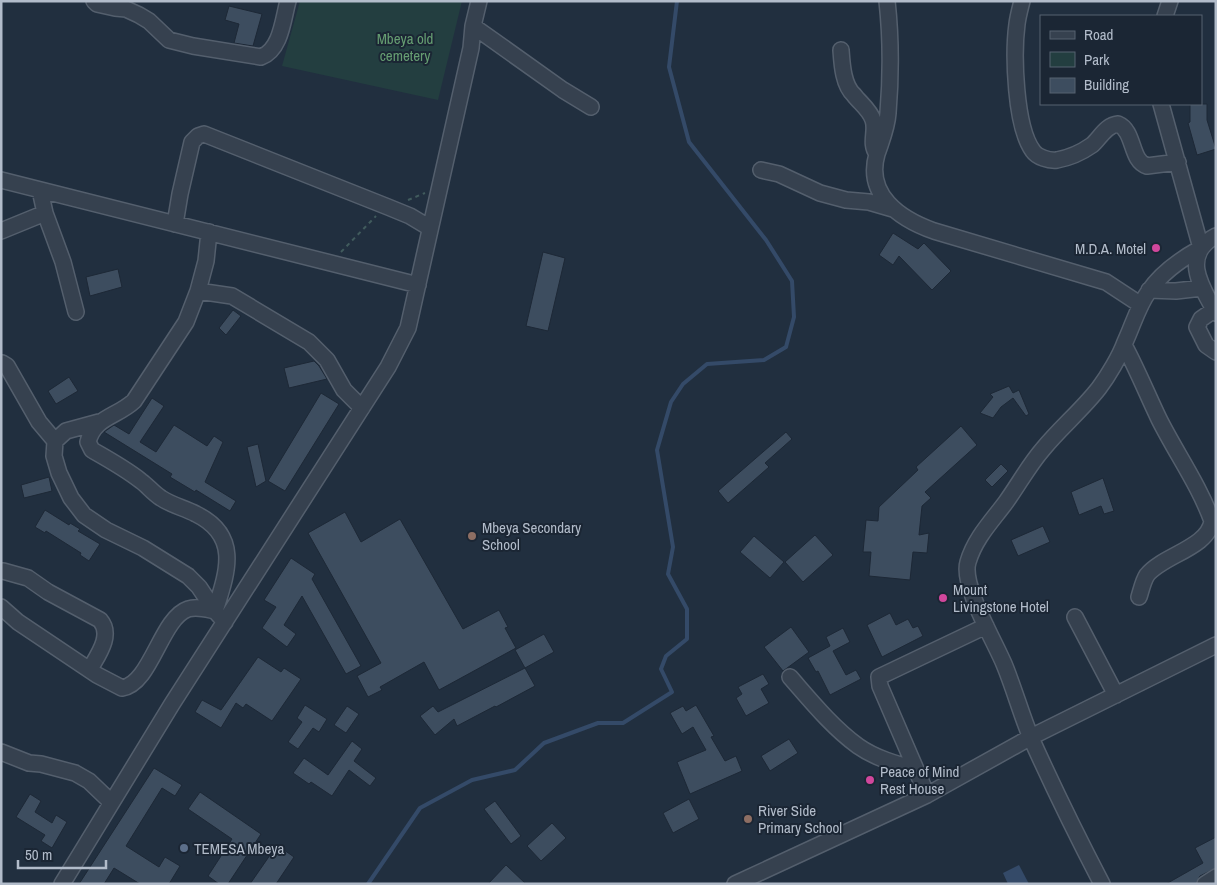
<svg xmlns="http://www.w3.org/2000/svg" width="1217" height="885" viewBox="0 0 1217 885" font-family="'Archivo Narrow',sans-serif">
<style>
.green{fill:#233e40}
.water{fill:#344a68}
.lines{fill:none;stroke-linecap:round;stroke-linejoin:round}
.stream{stroke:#344a68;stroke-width:4}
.building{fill:#3d4d5f;stroke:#1d2836}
.minor-casing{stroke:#545f6d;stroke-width:18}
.path{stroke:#415b5d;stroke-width:2;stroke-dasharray:4 4;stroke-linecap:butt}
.minor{stroke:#36414f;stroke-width:15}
.hotel-dot{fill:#d1479c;stroke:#1b2634;stroke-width:2}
.education-dot{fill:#8d6e63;stroke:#1b2634;stroke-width:2}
.service-dot{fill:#5c6f8a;stroke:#1b2634;stroke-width:2}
.labels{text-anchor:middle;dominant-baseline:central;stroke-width:4;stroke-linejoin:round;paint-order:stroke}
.park-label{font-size:15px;fill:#669e72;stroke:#1b2634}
.poi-label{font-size:15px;fill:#b2bcca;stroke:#1b2634;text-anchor:start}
</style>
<rect width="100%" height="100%" fill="#212f3f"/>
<path class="green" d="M300 1H462L438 100 282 66Z"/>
<path class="water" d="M1019 865 1029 884H1008L1003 873Z"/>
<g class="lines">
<path class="stream" d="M368 884 420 808 472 780 515 770 544 743 598 723H623L672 692 661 669 666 656 687 639V609L668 574 673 547 657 450 671 402 683 384 707 364 764 360 786 347 794 317 792 281 766 240 689 142 669 67 677 1"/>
</g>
<path class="building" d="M229 6 262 14 253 46 234 43 239 24 225 20Z
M1190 104H1207V120L1216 149 1197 155 1188 123 1190 122Z
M893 233 918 249 924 243 951 271 932 290 899 256 893 265 879 255Z
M543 252 565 258 548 331 526 326Z
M118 269 122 287 90 296 86 277Z
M233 310 241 316 226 335 219 328Z
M314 361 319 366 327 379 289 388 284 368Z
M69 377 78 391 56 404 48 391Z
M1009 386 1013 393 1019 390 1029 414 1026 416 1013 398 1001 407 993 418 980 413 993 397 990 394Z
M321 393 339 404 285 491 268 481Z
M152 398 164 406 140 442 156 452 174 425 207 446 214 436 223 442 205 482 236 501 230 511 196 490 195 492 170 477 172 474 104 432 114 425 129 434Z
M961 426 977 445 925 492 931 498 922 506 919 535 929 533 927 553 913 552 910 580 869 576 871 552H863L866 520 878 521 879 507 918 470 916 467Z
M786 432 792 439 765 463 769 467 728 503 718 491Z
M258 444 266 481 256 487 247 447Z
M1001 464 1008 471 992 487 985 480Z
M49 477 52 491 24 498 21 485Z
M1103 478 1114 511 1104 514 1101 506 1079 515 1071 492Z
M45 510 69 525 70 523 80 529 78 531 100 544 89 561 80 555 81 553 46 531 45 533 35 527Z
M345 512 361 542 400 519 463 629 499 610 508 627 505 628 516 648 439 690 424 662 380 687 382 690 368 697 357 676 381 663 308 533Z
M1043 526 1050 542 1018 556 1011 540Z
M815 535 833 555 803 582 785 562Z
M754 536 784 562 770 578 740 552Z
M291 558 315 574 312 579 361 666 346 674 302 596 284 625 296 634 287 647 262 628 276 607 264 600Z
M890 613 896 625 908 619 913 628 918 626 923 636 882 657 867 625Z
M791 627 809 652 783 671 764 647Z
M843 628 850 642 833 651 846 675 856 670 861 679 830 695 818 671 816 672 808 658 830 646 826 637Z
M544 634 554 652 525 668 515 650Z
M258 657 281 672 284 668 301 679 272 721 246 704 243 708 236 703 221 728 195 712 202 700 221 710Z
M525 668 535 686 496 707 495 706 457 726 454 719 435 735 420 716 433 706 438 712Z
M763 674 769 684 761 689 769 703 746 716 736 698 742 694 738 687Z
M305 705 327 719 319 732 313 728 298 749 288 742 302 722 297 718Z
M696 705 714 736 711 737 725 761 736 756 742 771 690 794 677 762 706 750 693 727 682 734 670 713 683 706 686 711Z
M347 706 359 714 346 733 334 725Z
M789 739 798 753 770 771 761 756Z
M352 741 362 749 354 761 376 778 370 786 349 770 332 796 311 782 309 784 293 773 304 758 328 775Z
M154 768 182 785 175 796 162 788 126 846 159 867 165 857 180 866 169 884H140L114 868 104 884H79Z
M200 792 261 834 228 884H219L208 876 232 839 188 809Z
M30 794 41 801 35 812 52 823 56 815 67 822 52 848 41 841 45 835 16 817Z
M689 799 699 819 673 833 663 813Z
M495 801 521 836 511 844 484 809Z
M552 823 566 838 541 861 527 846Z
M1216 837V868L1200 876 1196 884H1166L1203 863 1195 848Z
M277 845 294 857 276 884H250Z
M506 865 526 884H488Z"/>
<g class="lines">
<defs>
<path id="minor" d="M94 1 97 4 115 8 126 9 139 15 149 21 169 40 193 46 261 57C281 50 283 19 288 1
M887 1C891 37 891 76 888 113 887 128 882 139 877 154 865 195 900 219 934 231L1106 282 1141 305
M1022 1C1020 9 1018 16 1017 24 1013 54 1015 127 1033 151 1037 157 1049 161 1057 160 1068 158 1082 152 1092 145 1100 138 1106 125 1118 124 1135 131 1130 161 1147 166L1178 162
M1165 16 1170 1
M473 26 563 90 591 107
M841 50C842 64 843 85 854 95 860 103 870 110 873 120 877 131 869 143 877 154
M761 170 779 174 820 193 846 200 869 202 893 209
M1 180 418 285
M40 190 45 213 63 262 76 312
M175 224 180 194 192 142 198 136 204 134 388 207 410 216 430 228
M1 231 45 213
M209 232 206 261 198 291 186 322 134 401C117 417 94 417 88 442L92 450C108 459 126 469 141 481 148 486 153 493 161 498 171 505 185 508 196 514 241 536 227 573 215 611L225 622
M1216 236C1180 255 1202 288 1216 313
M1149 290 1176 291 1202 288
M198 291 232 296 309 342 327 360 344 390 362 408
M1214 310 1201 319 1197 327 1206 345 1216 352
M1124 345C1137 369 1147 394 1159 419 1176 453 1199 485 1212 521 1208 548 1163 555 1147 575 1143 581 1141 591 1139 597
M2 363 7 366 39 422 55 441
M99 422 66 431 55 441 54 456 59 473 71 498 84 515 106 530 143 548 188 576 199 587 215 611
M3 571 28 578 48 592 100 620C113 635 98 655 90 669
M1 607 18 622 97 675 122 688C151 684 161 618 188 609 197 606 206 609 215 611
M1075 617 1116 695
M790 677C811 701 832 727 858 746 875 758 896 764 915 769
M1 752 29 763 41 764 75 773 89 781 111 802
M927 795 880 686 879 677 986 626
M62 884 172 704 388 367 408 328 471 48 473 26 479 1
M735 884 927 795 1031 737 1216 645
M1102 884C1077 836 1053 787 1031 738 1021 714 1014 688 1004 664 994 640 961 585 968 562 975 538 992 521 1006 502 1019 484 1029 465 1043 449 1060 428 1082 410 1099 388 1108 376 1120 356 1125 342 1133 325 1138 306 1149 291 1162 272 1181 259 1201 248L1161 104
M1205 884 1216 877"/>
</defs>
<use href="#minor" class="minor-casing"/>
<path class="path" d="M408 200 425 193
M341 252 376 216"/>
<use href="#minor" class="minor"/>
</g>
<g class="hotel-dot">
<circle cx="1156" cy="248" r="5"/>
<circle cx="943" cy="598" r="5"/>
<circle cx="870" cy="780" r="5"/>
</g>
<g class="education-dot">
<circle cx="472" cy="536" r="5"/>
<circle cx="748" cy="819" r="5"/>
</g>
<circle class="service-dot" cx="184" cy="848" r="5"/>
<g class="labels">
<g class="park-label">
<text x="405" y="38">Mbeya old<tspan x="405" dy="17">cemetery</tspan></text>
</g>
<g class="poi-label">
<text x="1146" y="248" text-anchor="end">M.D.A. Motel</text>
<text x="482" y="527">Mbeya Secondary<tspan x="482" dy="17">School</tspan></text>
<text x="953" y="589">Mount<tspan x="953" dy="17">Livingstone Hotel</tspan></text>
<text x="880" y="771">Peace of Mind<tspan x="880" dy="17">Rest House</tspan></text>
<text x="758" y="810">River Side<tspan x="758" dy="17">Primary School</tspan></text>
<text x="194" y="848">TEMESA Mbeya</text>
</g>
</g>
<rect width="1217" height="885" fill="none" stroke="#b2bcca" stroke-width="5"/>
<rect x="1040" y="15" width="162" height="90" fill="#1b2634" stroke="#576270"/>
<rect x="1050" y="31" width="25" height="8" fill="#36414f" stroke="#576270"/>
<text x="1084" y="40" font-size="15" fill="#b2bcca">Road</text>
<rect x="1050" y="52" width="25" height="15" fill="#233e40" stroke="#576270"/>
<text x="1084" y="65" font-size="15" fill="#b2bcca">Park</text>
<rect x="1050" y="78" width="25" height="15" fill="#3d4d5f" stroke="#576270"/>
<text x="1084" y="90" font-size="15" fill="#b2bcca">Building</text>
<path d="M18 860v8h88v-8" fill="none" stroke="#b2bcca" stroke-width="2.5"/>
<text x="25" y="860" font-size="15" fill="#b2bcca" stroke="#1b2634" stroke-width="4" paint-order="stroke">50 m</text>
</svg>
